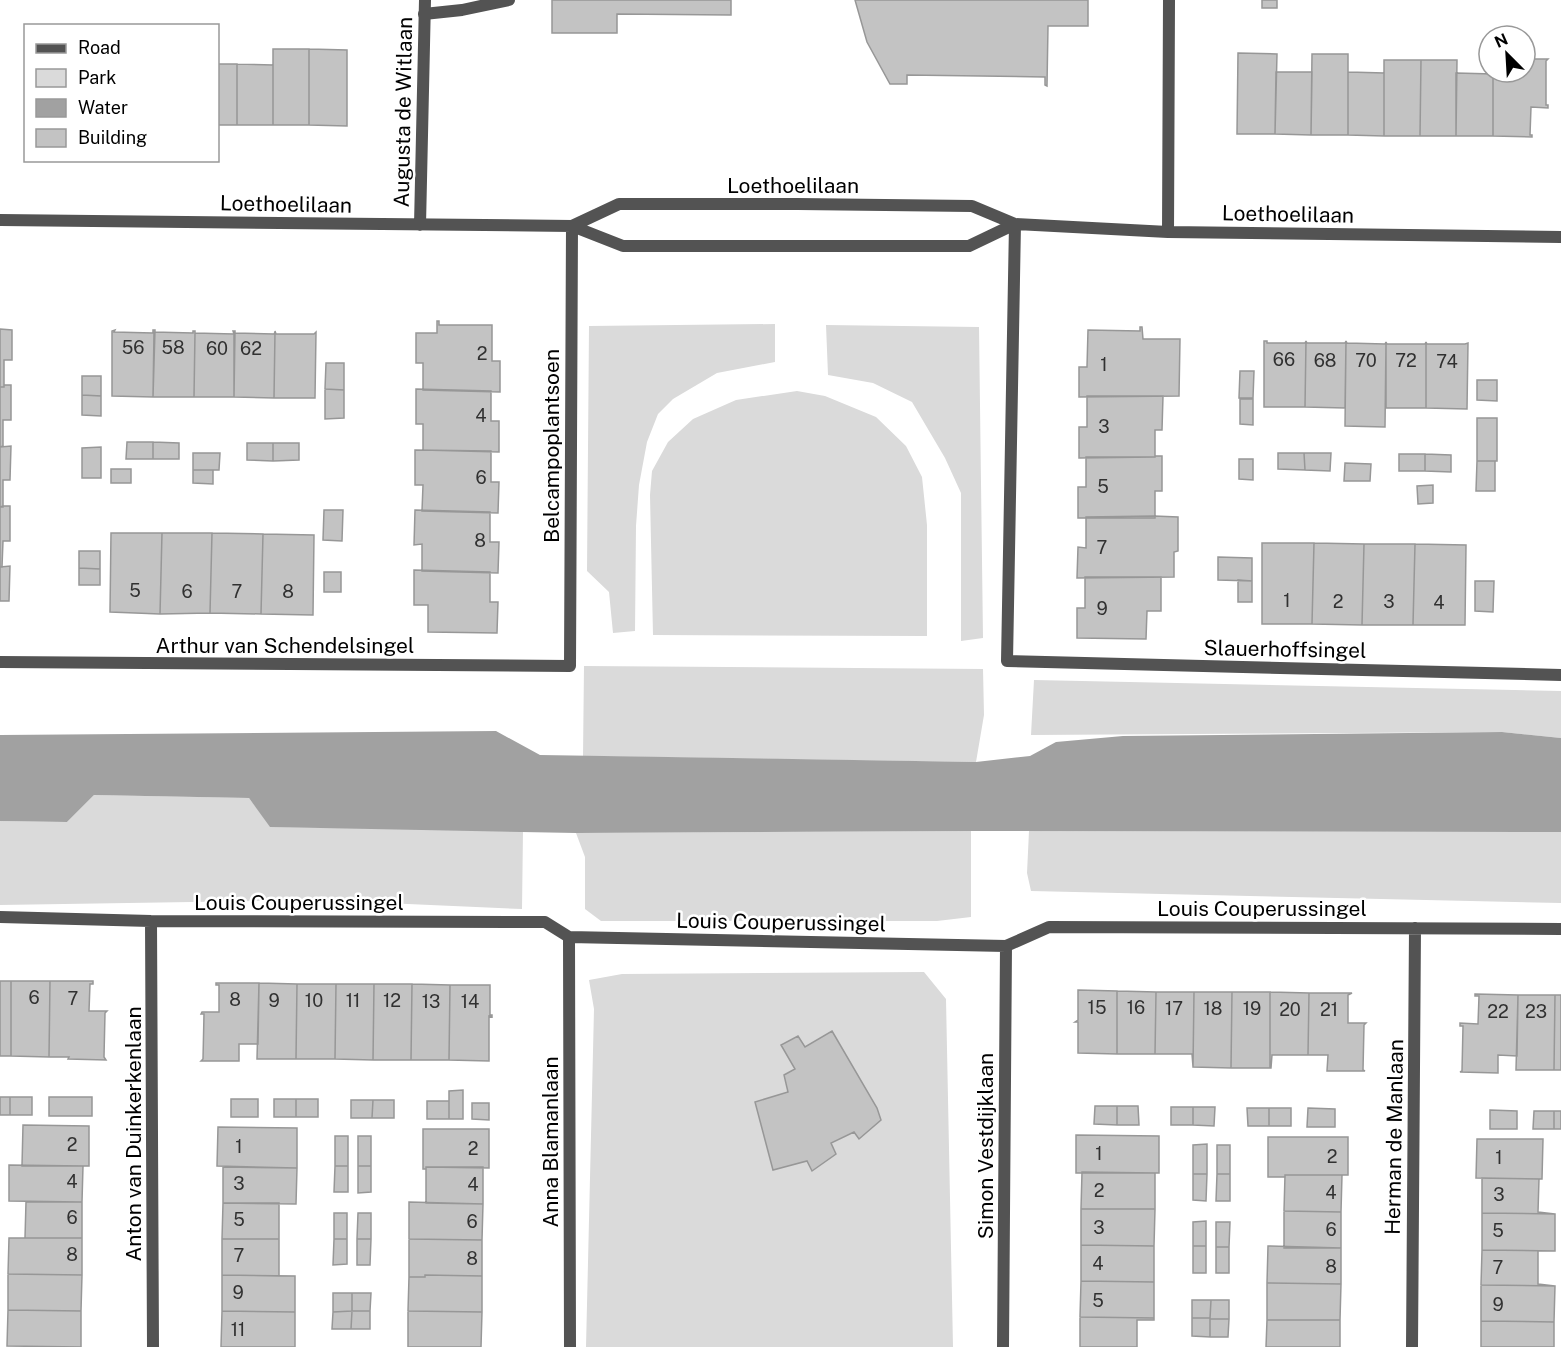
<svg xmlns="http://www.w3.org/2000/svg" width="1561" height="1347" viewBox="0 0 1561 1347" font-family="'Public Sans',sans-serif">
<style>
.green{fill:#dadada}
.water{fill:#a1a1a1}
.building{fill:#c3c3c3;stroke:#979797;stroke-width:1.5}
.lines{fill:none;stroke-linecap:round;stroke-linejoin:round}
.lane{stroke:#535353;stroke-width:12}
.street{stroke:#535353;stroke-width:12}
.labels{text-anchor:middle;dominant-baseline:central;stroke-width:5;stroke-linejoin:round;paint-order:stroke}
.number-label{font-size:18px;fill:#313131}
.street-label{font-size:21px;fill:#000;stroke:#fff}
</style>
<rect width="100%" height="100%" fill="#fff"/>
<path class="green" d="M775 324V362L717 373 673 399 658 414 647 442 639 485 636 526 635 631 613 633 609 592 587 571 589 326Z
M826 325 979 327 983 638 961 641V493L945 458 912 402 873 383 828 375Z
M797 391 825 396 876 417 906 446 922 477 927 525V636L653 635 650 495 652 471 668 442 693 419 736 400Z
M584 666 983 669 984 715 976 762 583 756Z
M1034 680 1561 691V738L1502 732 1031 735Z
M94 795 249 798 271 827 523 830 522 909 317 900 0 905V821L67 822Z
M971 831V917L937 921H601L585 909V857L576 833Z
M1029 831 1561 832V903L1031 891 1027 873Z
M924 972 946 999 953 1347H586L594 1009 589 980 622 974Z"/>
<path class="water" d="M496 731 540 755 976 762 1030 756 1056 742 1123 736 1502 732 1561 738V832L971 831 576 833 270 827 249 798 94 795 67 822 0 821V735Z"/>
<path class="building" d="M552 0H731V15L617 14V33H552Z
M855 0H1088V26H1048L1047 86 1045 85V77L907 75V84H890L867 42Z
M1262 0H1277V8H1262Z
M273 49H309V125H273Z
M309 49 347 50V126L309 125Z
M1238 53 1277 54 1275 134H1237Z
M1312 54H1348V135H1311Z
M1525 59H1548L1546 61V105H1548V108L1531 107 1530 135H1532V137L1493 136V74L1525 72Z
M1384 60H1421L1420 136H1384Z
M1421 60H1457L1456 136H1420Z
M218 64H237V125H218Z
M237 64 273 65V125H237Z
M1276 72H1312L1311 135 1275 134Z
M1348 72 1384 73V136L1348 135Z
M1456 73 1493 74V136H1456Z
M437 321H439V325H492V361H500V392L423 390V363H416V333H437Z
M1140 327H1142L1143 339H1180L1179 396 1079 397V367H1087L1088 330 1140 331Z
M0 329 12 330V360H4V387H0Z
M115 330 114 332 153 333V330H155L153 397 112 396V331Z
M193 331H195L194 397H153L154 332 193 333Z
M233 331H235L234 397H194L195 333 234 334Z
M275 331 276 334H314L316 332 315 398H274Z
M275 332 274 398 234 397V333L274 334Z
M1264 341H1267V343H1305L1306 341 1305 407H1264Z
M1306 341 1307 343H1345L1346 341 1345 408 1305 407Z
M1346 341 1347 343 1385 344 1386 342 1385 427 1345 426Z
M1386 342 1387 344H1425L1426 342V408H1386Z
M1426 342 1427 344H1465L1468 343 1467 409 1426 408Z
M326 363H344V390L325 389Z
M1240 371H1254L1253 398H1239Z
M82 376H101V396L82 395Z
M1477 380H1497V401L1477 400Z
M4 385H11V420H3V446L0 447V387H4Z
M325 389 344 390V418L325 419Z
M416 389 491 391V421H499V452L423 450V424H416Z
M82 395 101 396V416L82 415Z
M1087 396H1163L1162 430H1155V457L1079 458V427H1087Z
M1240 399H1253V425L1240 424Z
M1477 418H1497V461H1477Z
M127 442H153V459H126Z
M153 442 179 443V459H153Z
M247 443H273V461L247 460Z
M273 443H299V460L273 461Z
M11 446 10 480H3V507H0V447Z
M101 447V478H82V448Z
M415 450 491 451V482H499L498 513 422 511 423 485H415Z
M193 453H220L219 470H193Z
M1278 453H1304L1305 470 1278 469Z
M1304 453H1331L1330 471 1305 470Z
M1399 454H1425V471H1399Z
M1425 454 1451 455V472L1425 471Z
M1155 456H1162V491H1155V518H1078V487H1086V457H1155Z
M1239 459H1253V480L1239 479Z
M1477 461H1495V491H1476Z
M1345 463 1371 464 1370 481H1344Z
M111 469H131V483H111Z
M193 470H213V484L193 483Z
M1433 485V503L1418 504 1417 486Z
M3 506H10V541H3L2 567H0V507Z
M324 510H343L342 541 323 540Z
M415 510 490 512V542H499L498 573 422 571V544L414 545Z
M1154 516 1178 517V551L1174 552V577L1077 578 1078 547 1086 548V517Z
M111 533H162L160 614 110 612Z
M162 533H212L210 613 160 614Z
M212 533 263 534 261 614 210 613Z
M263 534 314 535 313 615 261 614Z
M1262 543H1314L1312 624H1262Z
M1314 543 1364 544 1362 625 1312 624Z
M1364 544H1415L1413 625H1362Z
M1415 544 1466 545 1465 625H1413Z
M79 551H100V569L79 568Z
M1218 557 1252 558V581L1218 580Z
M10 566 9 601H0V567Z
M79 568 100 569V585H79Z
M414 570 490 572V602H498L497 633 428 632V605H414Z
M324 572H341V592H324Z
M1085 577H1161V611H1147L1146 639 1077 638V608H1085Z
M1238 580 1252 581V602H1238Z
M1475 581H1494L1493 612 1475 611Z
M0 981H11V1056H0Z
M11 981H50L49 1057 11 1056Z
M50 981H93V984H90L89 1011H107L105 1013 104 1057 106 1060 68 1059 69 1057H49Z
M216 983H259L258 1044H239V1061H201L203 1059 204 1014H201L202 1012H219V985H216Z
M259 983 297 984 296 1059H257Z
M297 984H336L335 1059H296Z
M336 984H374L373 1060 335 1059Z
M374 984H412L411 1060H373Z
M412 984 450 985 449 1060H411Z
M450 985H490V1015H492V1017L489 1016V1061L449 1060Z
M1078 990 1117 991V1054L1078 1053V1022H1075L1078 1020Z
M1117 991 1156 992 1155 1054H1117Z
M1156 992H1194L1193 1067 1192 1054H1155Z
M1194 992H1232L1231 1068 1193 1067Z
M1232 992H1270V1068H1231Z
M1270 992 1309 993 1308 1055H1272L1271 1068H1270Z
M1309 993H1352L1348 995V1023H1366L1364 1025 1363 1070 1365 1071H1327L1328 1055H1308Z
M1475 994 1518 995 1517 1056 1498 1055V1073L1460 1072 1462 1071 1463 1026H1460V1023L1478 1024 1479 996H1475Z
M1518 995H1555L1554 1070H1516Z
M1555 995H1561V1070H1554Z
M832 1031 877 1108 881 1120 859 1139 854 1132 831 1143 836 1154 812 1171 807 1161 773 1170 755 1102 788 1092 784 1075 795 1069 781 1045 798 1036 805 1047Z
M463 1090V1119H449V1091Z
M0 1097H10V1115H0Z
M10 1097H32V1115H10Z
M49 1097H92V1116H49Z
M231 1099H258V1117H231Z
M274 1099H296V1117H274Z
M296 1099H318V1117H296Z
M351 1100H373L372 1118H351Z
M373 1100H394V1118H372Z
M427 1101H449V1119H427Z
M472 1103H489V1120L472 1119Z
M1095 1106H1117V1125L1094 1124Z
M1117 1106H1138L1139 1125H1117Z
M1171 1107H1193V1125H1171Z
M1193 1107H1215L1214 1126 1193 1125Z
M1247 1108H1269V1126H1248Z
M1269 1108H1291V1126H1269Z
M1308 1108 1335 1109V1127H1307Z
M1490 1110 1517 1111V1129H1490Z
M1534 1111H1554V1129H1533Z
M1554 1111H1561V1129H1554Z
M23 1125 89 1126V1166H22Z
M218 1127 297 1128V1168L217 1166Z
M423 1129H489V1168L426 1167V1169H423Z
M1076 1135 1159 1136V1173H1076Z
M335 1136H348V1166H335Z
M358 1136H371V1166H358Z
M1268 1137H1348V1175H1285V1177H1268Z
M1477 1139H1543L1542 1179 1476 1178Z
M1207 1144V1174H1193V1145Z
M1217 1145H1230V1174H1217Z
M9 1165 83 1166 82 1202 9 1201Z
M335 1166H348V1192H334Z
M358 1166H371V1192L358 1193Z
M223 1167 297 1168 296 1204 223 1203Z
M426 1167H483V1204L426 1203Z
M1082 1172 1155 1173V1209H1081Z
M1193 1174H1207L1206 1201 1193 1200Z
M1217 1174H1230V1201H1216Z
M1285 1175H1342L1341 1212 1284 1211Z
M1482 1178 1539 1179 1538 1212 1555 1214 1482 1213Z
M26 1202H82V1238H25Z
M409 1202 483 1204 482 1240 409 1239Z
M223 1203H279V1239H222Z
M1081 1209H1155L1154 1246 1081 1245Z
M1284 1211 1341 1212V1248H1284Z
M334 1213H347V1239H334Z
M358 1213H371V1239H357Z
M1482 1213 1555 1214V1251L1482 1250Z
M1206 1221V1246H1193V1222Z
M1216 1222H1230L1229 1247H1216Z
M9 1238H82V1275L8 1274Z
M222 1239H279V1276L222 1275Z
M334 1239H347V1264L333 1265Z
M357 1239H371L370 1265H357Z
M409 1239 482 1240V1276L425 1275V1277H409Z
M1081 1245 1154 1246V1282L1081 1281Z
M1193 1246H1206V1273H1193Z
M1268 1246 1341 1248V1284L1267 1283Z
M1216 1247H1229V1273H1216Z
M1482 1250 1555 1251H1538V1284L1555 1286 1481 1285Z
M8 1274 82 1275 81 1311 8 1310Z
M222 1275 295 1276V1312L222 1311Z
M425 1275 482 1276V1312L408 1311 409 1277H425Z
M1081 1281 1154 1282V1318L1080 1317Z
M1267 1283 1341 1284 1340 1320H1267Z
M1481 1285 1555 1286 1554 1322 1481 1321Z
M333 1293H352V1311L333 1312Z
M352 1293H371L370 1311H352Z
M1192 1300H1211L1210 1318H1192Z
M1211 1300H1229V1319H1210Z
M8 1310 81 1311V1347L7 1346Z
M222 1311 295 1312V1347H221Z
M352 1311H370V1329H351Z
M352 1311 351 1329H332L333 1312Z
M408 1311 482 1312 481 1347H408Z
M1080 1317 1154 1318V1320H1137V1347H1080Z
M1192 1318H1210V1337L1192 1336Z
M1210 1319H1229L1228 1337H1210Z
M1267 1320H1340V1347H1266Z
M1481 1321 1554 1322V1347H1481Z"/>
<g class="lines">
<path class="lane" d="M424 14 462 10 509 0"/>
<path class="street" d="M0 220 572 226 623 246H969L1015 224
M1015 224 1007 661 1561 675
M420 225 425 0
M572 226 619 204H798L972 206 1015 224 1168 232 1561 237
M1168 232 1169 0
M0 662 570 666 572 226
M0 917 151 921 545 922 569 937 1006 946 1049 927 1561 929
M151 921 153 1347
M569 937 570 1347
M1003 1347 1006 946
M1412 1347 1415 928"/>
</g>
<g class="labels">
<g class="number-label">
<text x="133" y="347">56</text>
<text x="173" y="347">58</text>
<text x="217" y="348">60</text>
<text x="251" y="348">62</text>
<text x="482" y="353">2</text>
<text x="1284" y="359">66</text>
<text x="1325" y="360">68</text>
<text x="1366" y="360">70</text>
<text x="1406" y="360">72</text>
<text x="1447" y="361">74</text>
<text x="1104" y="364">1</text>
<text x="481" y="415">4</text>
<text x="1104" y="426">3</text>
<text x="481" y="477">6</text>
<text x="1103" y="486">5</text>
<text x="480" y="540">8</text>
<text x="1102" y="547">7</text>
<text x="135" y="590">5</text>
<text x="187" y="591">6</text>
<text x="237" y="591">7</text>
<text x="288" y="591">8</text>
<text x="1287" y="600">1</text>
<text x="1338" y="601">2</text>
<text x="1389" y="601">3</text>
<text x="1439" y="602">4</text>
<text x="1102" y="608">9</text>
<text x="34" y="997">6</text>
<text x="73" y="998">7</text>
<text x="235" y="999">8</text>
<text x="274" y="1000">9</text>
<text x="314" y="1000">10</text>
<text x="353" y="1000">11</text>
<text x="392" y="1000">12</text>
<text x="431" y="1001">13</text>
<text x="470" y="1001">14</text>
<text x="1097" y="1007">15</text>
<text x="1136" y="1007">16</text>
<text x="1174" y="1008">17</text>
<text x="1213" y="1008">18</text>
<text x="1252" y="1008">19</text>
<text x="1290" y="1009">20</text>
<text x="1329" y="1009">21</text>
<text x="1498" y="1011">22</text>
<text x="1536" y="1011">23</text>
<text x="72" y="1144">2</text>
<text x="239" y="1146">1</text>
<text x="473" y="1148">2</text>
<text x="1099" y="1153">1</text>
<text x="1332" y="1156">2</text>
<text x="1499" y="1157">1</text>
<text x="72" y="1181">4</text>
<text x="239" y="1183">3</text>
<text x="473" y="1184">4</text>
<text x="1099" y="1190">2</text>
<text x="1331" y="1192">4</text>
<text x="1499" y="1194">3</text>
<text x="72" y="1217">6</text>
<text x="239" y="1219">5</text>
<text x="472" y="1221">6</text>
<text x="1099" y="1227">3</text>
<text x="1331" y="1229">6</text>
<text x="1498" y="1230">5</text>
<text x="72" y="1254">8</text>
<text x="239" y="1255">7</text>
<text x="472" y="1258">8</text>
<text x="1098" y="1263">4</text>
<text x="1331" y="1266">8</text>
<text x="1498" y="1267">7</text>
<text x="238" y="1292">9</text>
<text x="1098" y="1300">5</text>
<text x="1498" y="1304">9</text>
<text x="238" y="1329">11</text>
</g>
<g class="street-label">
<text transform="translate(403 112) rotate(-89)">Augusta de Witlaan</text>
<text x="793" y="185">Loethoelilaan</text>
<text transform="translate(286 204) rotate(1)">Loethoelilaan</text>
<text transform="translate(1288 214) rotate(1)">Loethoelilaan</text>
<text transform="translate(551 446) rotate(-90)">Belcampoplantsoen</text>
<text x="285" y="645">Arthur van Schendelsingel</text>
<text transform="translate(1285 649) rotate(1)">Slauerhoffsingel</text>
<text x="299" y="902">Louis Couperussingel</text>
<text x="1262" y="908">Louis Couperussingel</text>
<text transform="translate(781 922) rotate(1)">Louis Couperussingel</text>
<text transform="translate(133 1134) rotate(-90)">Anton van Duinkerkenlaan</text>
<text transform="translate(1394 1137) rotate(-89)">Herman de Manlaan</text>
<text transform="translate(550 1142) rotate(-90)">Anna Blamanlaan</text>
<text transform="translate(985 1146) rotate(-90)">Simon Vestdijklaan</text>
</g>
</g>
<rect x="24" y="24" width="195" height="138" fill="#ffffff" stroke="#999999" stroke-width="1.5"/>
<rect x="36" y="44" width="30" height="9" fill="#535353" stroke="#999999" stroke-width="1.5"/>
<text x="78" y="54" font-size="18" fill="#000000">Road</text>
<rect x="36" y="69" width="30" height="18" fill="#dadada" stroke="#999999" stroke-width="1.5"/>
<text x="78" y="84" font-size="18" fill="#000000">Park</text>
<rect x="36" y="99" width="30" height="18" fill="#a1a1a1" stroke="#999999" stroke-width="1.5"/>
<text x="78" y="114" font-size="18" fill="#000000">Water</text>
<rect x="36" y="129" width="30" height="18" fill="#c3c3c3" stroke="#999999" stroke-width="1.5"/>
<text x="78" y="144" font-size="18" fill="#000000">Building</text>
<g transform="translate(1507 54) rotate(336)"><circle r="28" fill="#ffffff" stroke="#999999" stroke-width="1.5"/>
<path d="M0-4.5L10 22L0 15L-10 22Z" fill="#000000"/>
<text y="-9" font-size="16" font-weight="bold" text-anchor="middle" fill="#000000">N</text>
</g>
</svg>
